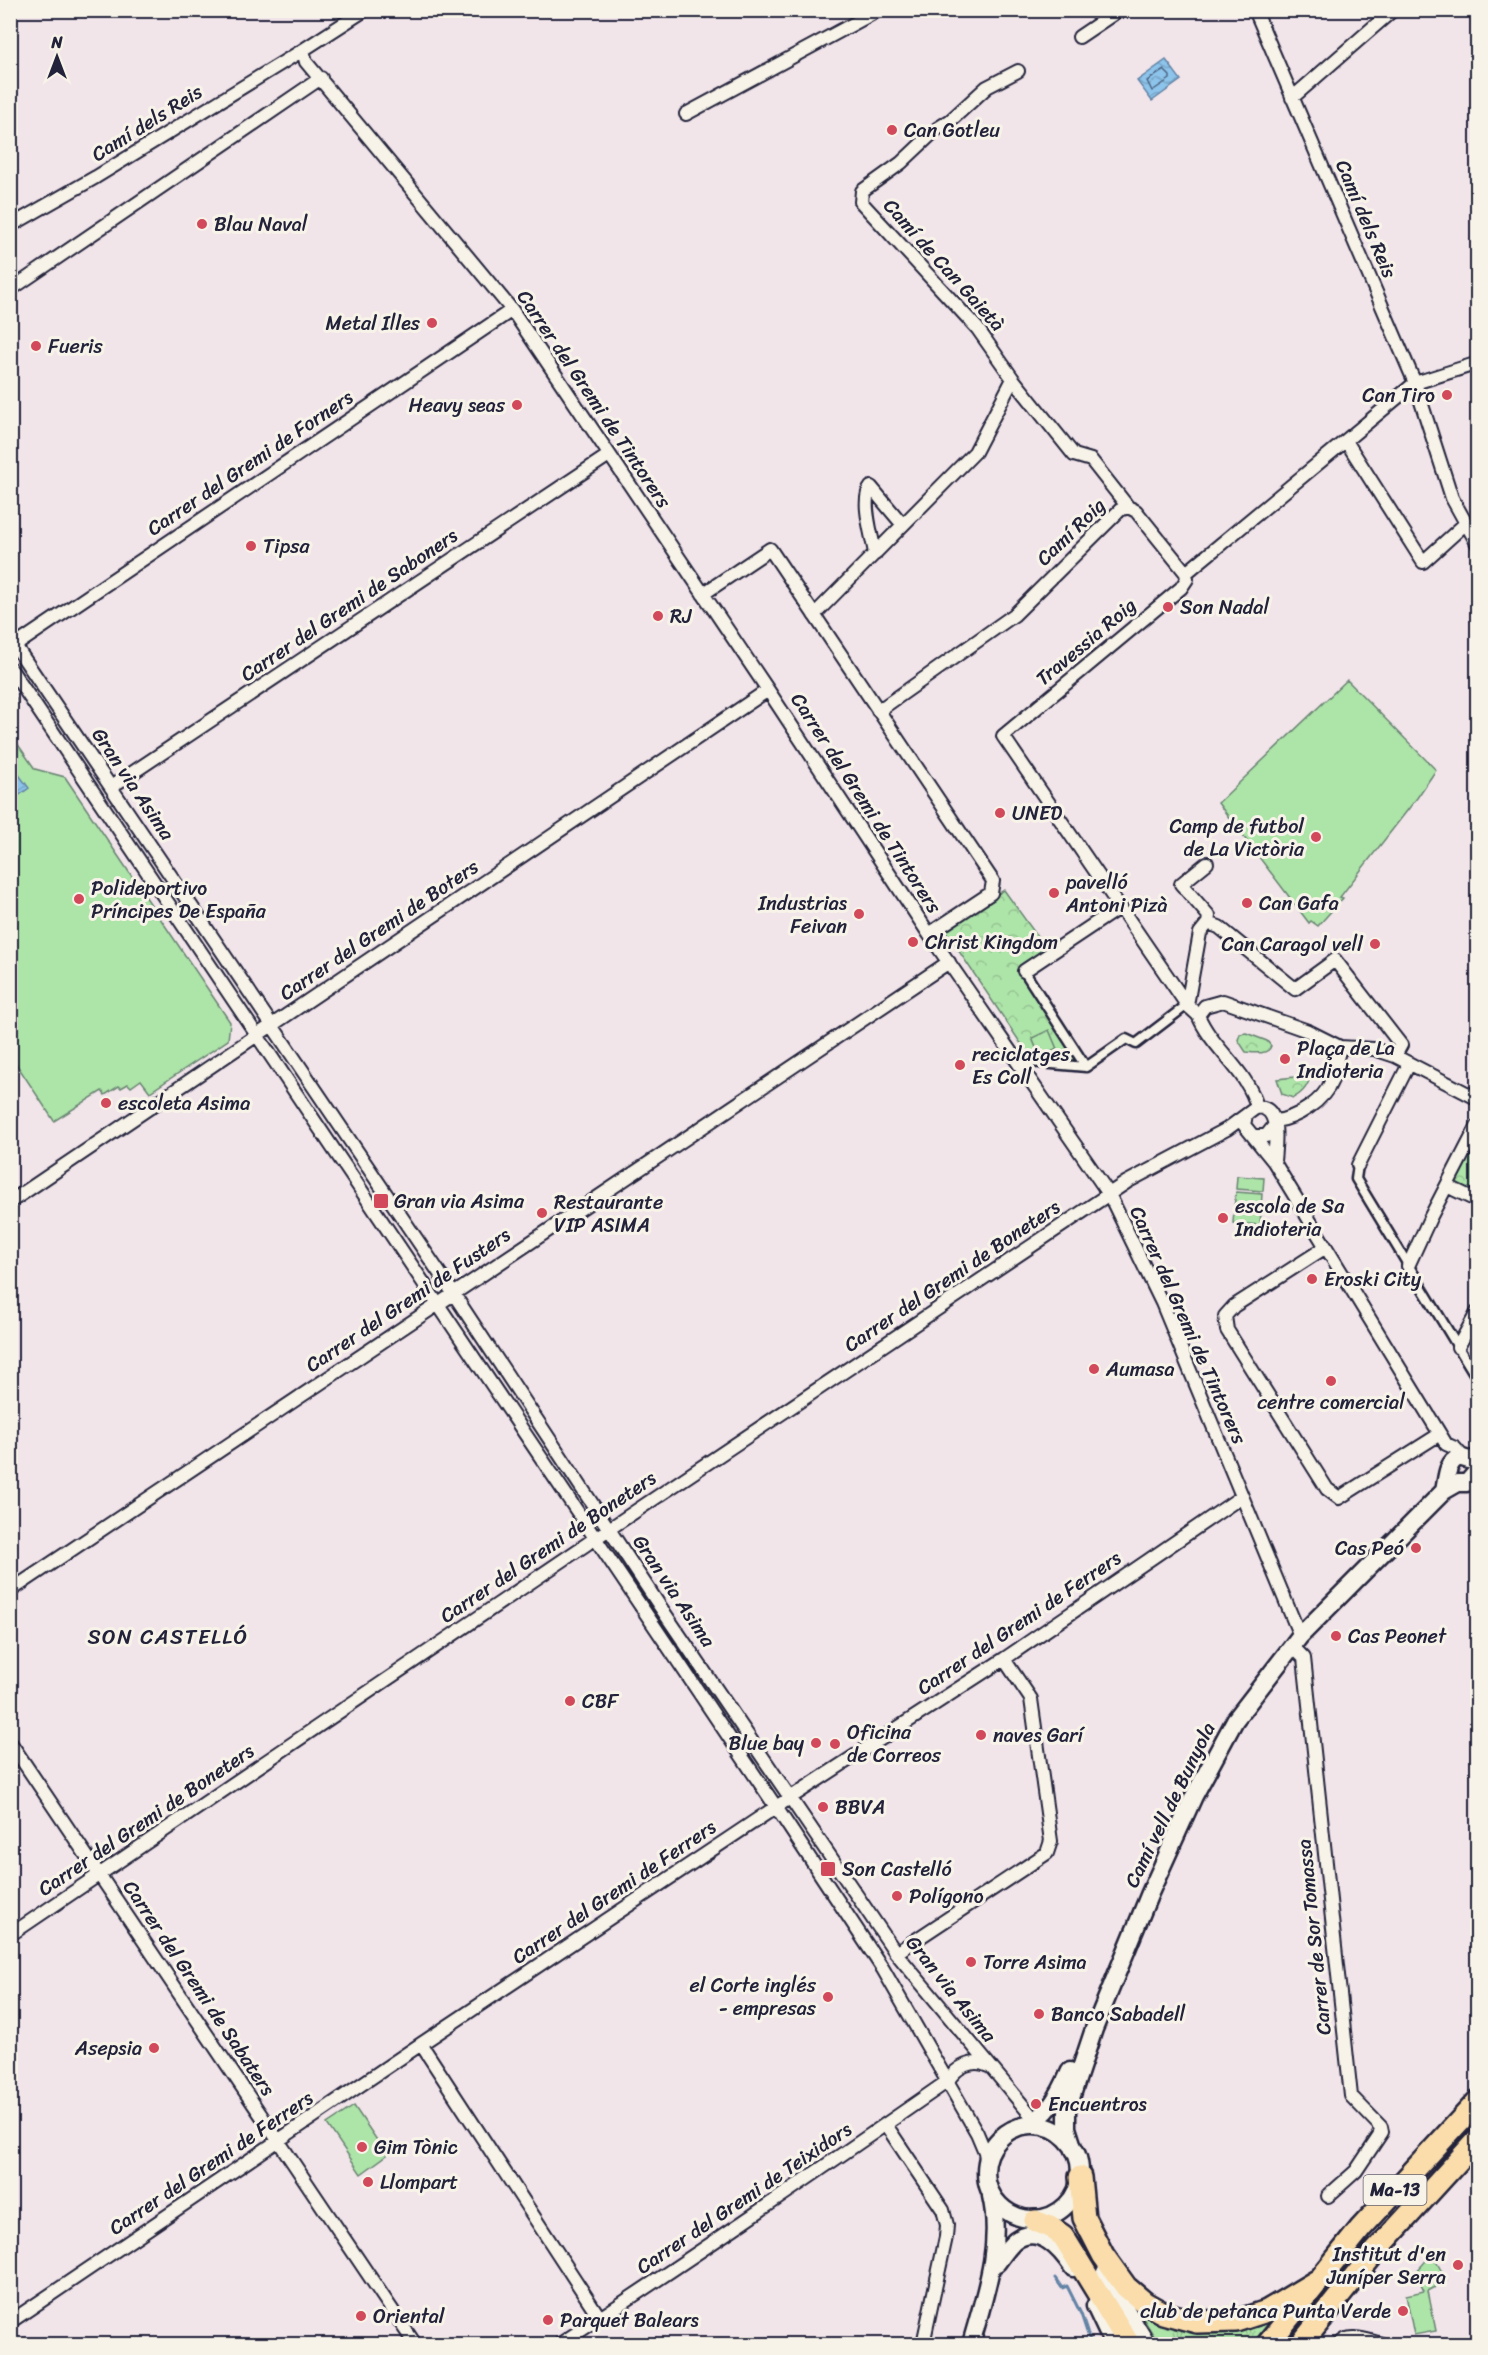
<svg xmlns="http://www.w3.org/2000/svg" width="1488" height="2355" viewBox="0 0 1488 2355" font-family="Sriracha,sans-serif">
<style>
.grass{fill:url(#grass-tufts);stroke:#688372;stroke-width:1.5}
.park{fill:url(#park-crowns);stroke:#688372;stroke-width:1.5}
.pitch{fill:#ade4a8;stroke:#688372;stroke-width:1.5}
.water{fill:url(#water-waves);stroke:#6283a5;stroke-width:1.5}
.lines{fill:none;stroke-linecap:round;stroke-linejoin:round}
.shore{stroke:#4d6381;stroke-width:1.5}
.stream{stroke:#6283a5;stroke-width:3}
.pedestrian-casing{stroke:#22223b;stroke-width:13}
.minor-casing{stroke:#22223b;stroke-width:16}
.tertiary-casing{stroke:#22223b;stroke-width:18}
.secondary-casing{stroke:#22223b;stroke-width:21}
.motorway-casing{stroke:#22223b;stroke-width:26}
.pedestrian{stroke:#f7f3e8;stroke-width:8}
.minor{stroke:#f7f3e8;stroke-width:12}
.tertiary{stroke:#f7f3e8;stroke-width:14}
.secondary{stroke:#f7f3e8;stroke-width:16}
.motorway{stroke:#faddab;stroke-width:21}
.poi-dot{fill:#d1495b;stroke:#f7f3e8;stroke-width:2}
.labels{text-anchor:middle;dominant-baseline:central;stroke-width:6;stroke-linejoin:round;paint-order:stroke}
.shield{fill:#f7f3e8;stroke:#62616f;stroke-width:1.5}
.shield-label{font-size:18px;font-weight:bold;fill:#22223b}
.street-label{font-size:20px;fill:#22223b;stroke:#f7f3e8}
.poi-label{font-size:20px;fill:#22223b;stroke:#f7f3e8;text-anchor:start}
.neighbourhood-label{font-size:21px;letter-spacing:1.5px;fill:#22223b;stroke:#f7f3e8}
</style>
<defs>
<pattern id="grass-tufts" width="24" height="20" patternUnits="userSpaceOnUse" patternTransform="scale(1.5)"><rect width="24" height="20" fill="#ade4a8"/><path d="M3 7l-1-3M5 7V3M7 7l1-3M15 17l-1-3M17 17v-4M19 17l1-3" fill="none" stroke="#95c392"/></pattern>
<pattern id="park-crowns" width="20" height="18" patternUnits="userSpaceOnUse" patternTransform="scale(1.5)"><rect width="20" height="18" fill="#ade4a8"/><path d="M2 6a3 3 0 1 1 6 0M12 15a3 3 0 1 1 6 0" fill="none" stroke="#95c392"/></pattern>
<pattern id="water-waves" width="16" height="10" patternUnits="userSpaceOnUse" patternTransform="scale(1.5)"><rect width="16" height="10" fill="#8dc4eb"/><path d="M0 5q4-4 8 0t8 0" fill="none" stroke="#79a8ca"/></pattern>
</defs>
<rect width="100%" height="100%" fill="#f2e5ea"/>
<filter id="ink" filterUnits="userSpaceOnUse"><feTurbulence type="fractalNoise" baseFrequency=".0167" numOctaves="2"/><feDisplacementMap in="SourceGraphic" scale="12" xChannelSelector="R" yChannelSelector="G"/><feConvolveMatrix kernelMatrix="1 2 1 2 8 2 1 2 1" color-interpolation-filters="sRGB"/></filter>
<g filter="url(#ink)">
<path class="grass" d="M1136 2307 1154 2315 1273 2317 1252 2344H1159Z"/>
<path class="park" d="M1004 890 1050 954 1024 971 1086 1067 1034 1063 944 929Z
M1246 1033 1267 1041 1271 1046C1268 1055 1255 1053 1246 1052L1238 1040 1240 1034Z
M1306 1071H1311C1310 1083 1305 1092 1293 1098L1282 1094 1277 1079 1295 1077Z
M1477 1125V1201L1447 1186Z"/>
<path class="pitch" d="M1347 680 1436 770 1417 798 1340 897 1343 898 1318 926 1311 921 1309 923 1218 803Z
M10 693 16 699 12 736 35 769 65 777 230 1022 228 1040 150 1092 141 1080 131 1087 128 1084 121 1088 119 1086 105 1095 102 1091 54 1121 11 1056Z
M1049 1030 1057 1049 1040 1057 1032 1038Z
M1237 1176 1264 1178 1263 1191 1236 1189Z
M1236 1192 1262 1194 1261 1209 1234 1207Z
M1234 1210 1261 1212 1260 1225 1233 1223Z
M354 2106 387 2155 361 2174 327 2124Z
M1432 2254 1447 2281 1428 2291 1436 2331 1414 2335 1406 2295 1424 2291 1415 2273Z"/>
<path class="water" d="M1166 60 1181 80 1152 101 1137 81Z
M10 763 29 788 11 801H10Z"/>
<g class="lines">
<path class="shore" d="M1164 70 1170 76V79L1152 91 1147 81Z"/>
<path class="stream" d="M1055 2278 1062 2288 1067 2286 1081 2314 1091 2344"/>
<defs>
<path id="pedestrian" d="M1024 971 1086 1067
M1021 1067 1029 1062 1086 1067 1126 1039 1136 1044 1187 1005
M1358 1165 1356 1179 1478 1380"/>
<path id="minor" d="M365 10 303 50 306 62 512 310 768 690 929 934 1109 1194 1162 1303 1300 1636
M1255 10 1415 383 1452 498 1478 545
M1079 37 1119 10
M1018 71 987 87 951 120 938 128 901 163 862 191 861 202 977 328 1013 379 1074 455 1091 460 1128 507
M1292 98 1393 10
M686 114 879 10
M10 226 96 177 303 50
M10 290 321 78
M1346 441 1423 562 1465 524
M875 554C873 538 860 500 871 487L903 525
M1186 573 1187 579 1181 588 1003 736 1187 1005 1198 1015
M703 594 770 549 993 881 991 893 929 934
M814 615 975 452 1013 379
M10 638 453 1293 661 1608 896 1953 1030 2114 1049 2128
M10 649 512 310
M10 668 776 1807 883 1969 977 2133 985 2152 987 2165
M878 711 1014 615 1120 510 1128 507 1136 511 1186 573 1415 383 1478 363
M111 787 609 455
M1207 863 1181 884 1209 916 1208 923
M1024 971 1120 907
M1187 1005 1200 933 1208 923 1219 927 1295 989 1335 960 1401 1045 1395 1056
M1340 1047 1374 1049 1395 1056 1478 1099
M1257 1107C1248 1071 1212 1049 1198 1015L1205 1006 1223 1001 1308 1031 1340 1047C1337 1058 1335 1070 1332 1080 1324 1101 1296 1119 1275 1121
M1246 1115 1244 1125 1253 1136H1266L1274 1126
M1253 1136 1274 1162 1446 1444 1455 1448 1463 1457
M1358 1165 1409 1064
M1447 1186 1478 1201
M10 1202 768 690
M1326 1247 1234 1306 1225 1316 1227 1330 1327 1489 1339 1498 1440 1434
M1408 1266 1430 1218 1478 1125
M1458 1347 1478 1311
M10 1591 949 962
M1292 1646 1304 1658 1351 2096 1381 2127 1382 2132 1356 2171 1328 2196
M10 1742 415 2344
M10 1935 609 1529 1127 1182 1227 1129 1257 1107C1282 1107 1275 1144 1274 1162
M896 1953 1047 1853 1051 1841 1031 1699 1004 1659
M421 2044 600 2318
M886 2125 943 2210 947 2225 946 2237 923 2344
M10 2322 421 2044 776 1807 1004 1659 1241 1497
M560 2344C691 2259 820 2170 948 2081 956 2067 973 2058 988 2066
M1340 2344C1349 2332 1369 2341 1382 2344"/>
<path id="tertiary" d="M1104 2272 1148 2344"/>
<path id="secondary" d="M1444 1491C1447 1478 1446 1463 1459 1457L1469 1460 1478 1458
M986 2172a47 47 0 1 1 94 0a47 47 0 1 1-94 0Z
M1024 2126C1048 2117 1060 2094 1070 2071
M1074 2150 1067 2128V2110L1094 2029 1150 1893 1194 1796 1235 1720 1300 1636 1444 1491 1458 1483H1467L1478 1470
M997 2263C1003 2255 1008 2247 1015 2241 1039 2223 1062 2251 1073 2268
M1095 2306 1113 2344
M971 2344C984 2297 1003 2246 991 2196"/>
<path id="motorway" d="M1080 2177 1084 2218 1103 2255 1126 2287 1145 2303 1163 2313 1197 2322 1236 2321 1267 2311 1317 2281
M1035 2221 1050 2227 1063 2236 1129 2344
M1268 2344 1361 2228 1478 2101
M1301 2344 1374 2253 1478 2139"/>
</defs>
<use href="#pedestrian" class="pedestrian-casing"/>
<use href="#minor" class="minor-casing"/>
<use href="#tertiary" class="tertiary-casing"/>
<use href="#secondary" class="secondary-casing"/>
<use href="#motorway" class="motorway-casing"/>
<use href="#pedestrian" class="pedestrian"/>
<use href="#minor" class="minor"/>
<use href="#tertiary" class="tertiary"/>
<use href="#secondary" class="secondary"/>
<use href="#motorway" class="motorway"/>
</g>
</g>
<g class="poi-dot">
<circle cx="892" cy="130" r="6"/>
<circle cx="202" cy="224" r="6"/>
<circle cx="432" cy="323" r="6"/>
<circle cx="36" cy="346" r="6"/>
<circle cx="1447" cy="395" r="6"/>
<circle cx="517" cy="405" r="6"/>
<circle cx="251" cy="546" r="6"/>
<circle cx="1168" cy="607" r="6"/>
<circle cx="658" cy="616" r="6"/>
<circle cx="1000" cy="813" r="6"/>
<circle cx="1316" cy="837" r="6"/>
<circle cx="1054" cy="893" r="6"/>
<circle cx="79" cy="899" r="6"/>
<circle cx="1247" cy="903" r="6"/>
<circle cx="859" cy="914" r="6"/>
<circle cx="913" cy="942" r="6"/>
<circle cx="1375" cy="944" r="6"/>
<circle cx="1285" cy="1059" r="6"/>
<circle cx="960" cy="1065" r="6"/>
<circle cx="106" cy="1103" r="6"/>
<rect x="373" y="1193" width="16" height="16" rx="3"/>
<circle cx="542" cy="1213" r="6"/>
<circle cx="1223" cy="1218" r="6"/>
<circle cx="1312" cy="1279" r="6"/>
<circle cx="1094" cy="1369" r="6"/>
<circle cx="1331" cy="1381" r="6"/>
<circle cx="1416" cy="1548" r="6"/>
<circle cx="1336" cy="1636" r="6"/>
<circle cx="570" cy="1701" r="6"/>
<circle cx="981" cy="1735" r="6"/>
<circle cx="816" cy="1743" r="6"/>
<circle cx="835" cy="1744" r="6"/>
<circle cx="823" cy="1807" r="6"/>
<rect x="820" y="1861" width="16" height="16" rx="3"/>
<circle cx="897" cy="1896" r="6"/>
<circle cx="971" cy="1962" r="6"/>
<circle cx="828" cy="1997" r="6"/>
<circle cx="1039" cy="2014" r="6"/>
<circle cx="154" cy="2048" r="6"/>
<circle cx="1036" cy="2104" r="6"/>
<circle cx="362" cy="2147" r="6"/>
<circle cx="368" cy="2182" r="6"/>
<circle cx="1458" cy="2265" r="6"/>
<circle cx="1403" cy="2311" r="6"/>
<circle cx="361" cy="2316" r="6"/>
<circle cx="548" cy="2320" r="6"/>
</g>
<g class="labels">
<rect class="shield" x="1363.5" y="2175" width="63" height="30" rx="4.5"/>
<g class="shield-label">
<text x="1395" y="2190">Ma-13</text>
</g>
<g class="street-label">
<text transform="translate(147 123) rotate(-32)">Camí dels Reis</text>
<text transform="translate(1366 219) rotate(67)">Camí dels Reis</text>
<text transform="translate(944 265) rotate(48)">Camí de Can Gaietà</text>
<text transform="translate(594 399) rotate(56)">Carrer del Gremi de Tintorers</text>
<text transform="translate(250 463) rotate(-34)">Carrer del Gremi de Forners</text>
<text transform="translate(1071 532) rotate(-44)">Camí Roig</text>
<text transform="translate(349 605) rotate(-34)">Carrer del Gremi de Saboners</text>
<text transform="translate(1086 642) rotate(-40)">Travessia Roig</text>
<text transform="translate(133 784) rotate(56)">Gran via Asima</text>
<text transform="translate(866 803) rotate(57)">Carrer del Gremi de Tintorers</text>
<text transform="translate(379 930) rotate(-34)">Carrer del Gremi de Boters</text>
<text transform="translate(952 1276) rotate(-34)">Carrer del Gremi de Boneters</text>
<text transform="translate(408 1300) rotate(-34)">Carrer del Gremi de Fusters</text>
<text transform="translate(1188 1325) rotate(66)">Carrer del Gremi de Tintorers</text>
<text transform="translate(548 1547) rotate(-34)">Carrer del Gremi de Boneters</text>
<text transform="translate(674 1591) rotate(56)">Gran via Asima</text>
<text transform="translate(1019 1623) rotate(-34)">Carrer del Gremi de Ferrers</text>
<text transform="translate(1170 1805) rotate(-64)">Camí vell de Bunyola</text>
<text transform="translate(146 1820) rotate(-34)">Carrer del Gremi de Boneters</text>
<text transform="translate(614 1892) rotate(-34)">Carrer del Gremi de Ferrers</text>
<text transform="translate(1314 1937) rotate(-96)">Carrer de Sor Tomassa</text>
<text transform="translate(199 1988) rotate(56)">Carrer del Gremi de Sabaters</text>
<text transform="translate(951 1989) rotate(51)">Gran via Asima</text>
<text transform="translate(211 2163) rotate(-34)">Carrer del Gremi de Ferrers</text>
<text transform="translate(744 2198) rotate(-34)">Carrer del Gremi de Teixidors</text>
</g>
<g class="poi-label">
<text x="904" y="130">Can Gotleu</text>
<text x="214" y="224">Blau Naval</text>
<text x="420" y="323" text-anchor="end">Metal Illes</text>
<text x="48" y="346">Fueris</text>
<text x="1435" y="395" text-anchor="end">Can Tiro</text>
<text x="505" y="405" text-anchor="end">Heavy seas</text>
<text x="263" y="546">Tipsa</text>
<text x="1180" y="607">Son Nadal</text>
<text x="670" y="616">RJ</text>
<text x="1012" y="813">UNED</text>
<text x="1304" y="826" text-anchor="end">Camp de futbol<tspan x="1304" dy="23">de La Victòria</tspan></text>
<text x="1066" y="882">pavelló<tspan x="1066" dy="23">Antoni Pizà</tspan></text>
<text x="91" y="888">Polideportivo<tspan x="91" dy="23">Príncipes De España</tspan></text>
<text x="847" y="903" text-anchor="end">Industrias<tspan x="847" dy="23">Feivan</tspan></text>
<text x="1259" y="903">Can Gafa</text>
<text x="925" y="942">Christ Kingdom</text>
<text x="1363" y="944" text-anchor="end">Can Caragol vell</text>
<text x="1297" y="1048">Plaça de La<tspan x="1297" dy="23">Indioteria</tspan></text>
<text x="972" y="1054">reciclatges<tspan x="972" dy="23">Es Coll</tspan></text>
<text x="118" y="1103">escoleta Asima</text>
<text x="394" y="1201">Gran via Asima</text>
<text x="554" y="1202">Restaurante<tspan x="554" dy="23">VIP ASIMA</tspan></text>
<text x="1235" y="1206">escola de Sa<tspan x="1235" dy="23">Indioteria</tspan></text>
<text x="1324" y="1279">Eroski City</text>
<text x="1106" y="1369">Aumasa</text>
<text x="1331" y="1402" text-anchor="middle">centre comercial</text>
<text x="1404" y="1548" text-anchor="end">Cas Peó</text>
<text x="1348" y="1636">Cas Peonet</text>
<text x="582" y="1701">CBF</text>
<text x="847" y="1732">Oficina<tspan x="847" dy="23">de Correos</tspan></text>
<text x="993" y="1735">naves Garí</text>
<text x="804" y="1743" text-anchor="end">Blue bay</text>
<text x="835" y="1807">BBVA</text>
<text x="842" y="1869">Son Castelló</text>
<text x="909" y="1896">Polígono</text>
<text x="983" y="1962">Torre Asima</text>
<text x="816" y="1985" text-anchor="end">el Corte inglés<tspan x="816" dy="23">- empresas</tspan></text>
<text x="1051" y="2014">Banco Sabadell</text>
<text x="142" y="2048" text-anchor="end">Asepsia</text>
<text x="1048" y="2104">Encuentros</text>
<text x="374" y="2147">Gim Tònic</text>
<text x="380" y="2182">Llompart</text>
<text x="1446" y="2254" text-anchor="end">Institut d'en<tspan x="1446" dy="23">Juníper Serra</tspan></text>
<text x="1391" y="2311" text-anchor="end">club de petanca Punta Verde</text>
<text x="373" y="2316">Oriental</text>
<text x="560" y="2320">Parquet Balears</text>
</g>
<g class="neighbourhood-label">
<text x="168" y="1637">SON CASTELLÓ</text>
</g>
</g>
<rect width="1488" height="2355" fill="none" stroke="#f7f3e8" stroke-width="36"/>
<rect x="18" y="18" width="1452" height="2319" fill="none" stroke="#22223b" stroke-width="2" filter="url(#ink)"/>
<g transform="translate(57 57)" stroke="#f7f3e8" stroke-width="4.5" paint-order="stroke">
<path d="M0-4.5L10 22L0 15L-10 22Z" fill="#22223b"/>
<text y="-9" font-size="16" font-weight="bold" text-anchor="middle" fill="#22223b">N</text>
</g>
</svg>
